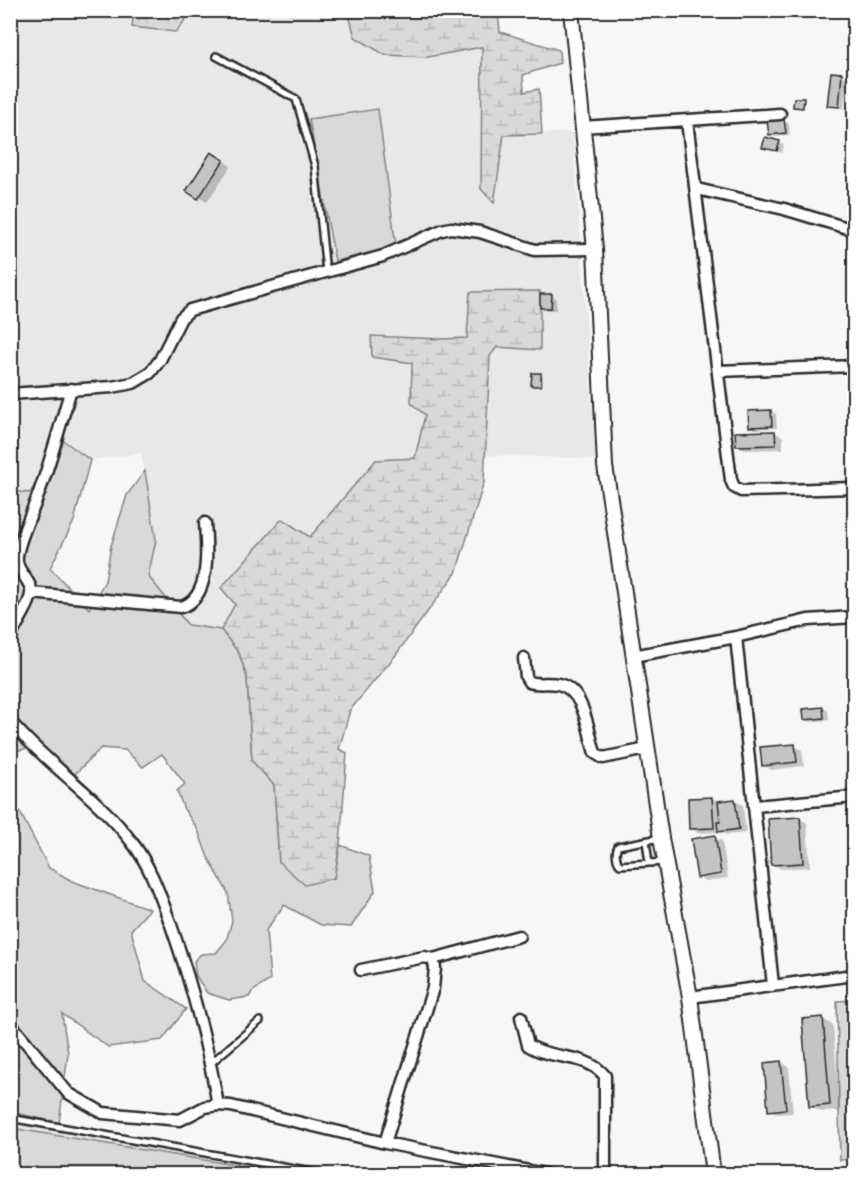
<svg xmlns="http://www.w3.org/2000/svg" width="865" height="1185" viewBox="0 0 865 1185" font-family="'Comic Neue',sans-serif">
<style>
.built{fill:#e8e8e8}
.grass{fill:#d9d9d9;stroke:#828282;stroke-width:1.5}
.forest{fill:url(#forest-crowns);stroke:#828282;stroke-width:1.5}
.wetland{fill:url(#wetland-marsh);stroke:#828282;stroke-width:1.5}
.shadow{fill:#0003}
.building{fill:#c4c4c4;stroke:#2b2b2b;stroke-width:1.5}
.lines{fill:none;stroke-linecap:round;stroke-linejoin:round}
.service-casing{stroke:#2b2b2b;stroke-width:10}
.minor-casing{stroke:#2b2b2b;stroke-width:15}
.tertiary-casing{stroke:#2b2b2b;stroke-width:18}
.service{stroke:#fff;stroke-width:5}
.minor{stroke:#fff;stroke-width:10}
.tertiary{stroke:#fff;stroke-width:14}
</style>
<defs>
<pattern id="forest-crowns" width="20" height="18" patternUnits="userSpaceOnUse" patternTransform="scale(1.5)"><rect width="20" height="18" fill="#d9d9d9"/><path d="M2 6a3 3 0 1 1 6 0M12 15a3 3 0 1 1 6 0" fill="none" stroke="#bababa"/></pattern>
<pattern id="wetland-marsh" width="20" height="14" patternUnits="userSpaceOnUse" patternTransform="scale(1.5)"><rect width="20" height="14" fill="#d9d9d9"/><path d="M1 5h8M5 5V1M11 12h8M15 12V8" fill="none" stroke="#bababa"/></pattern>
</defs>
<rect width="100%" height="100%" fill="#f7f7f7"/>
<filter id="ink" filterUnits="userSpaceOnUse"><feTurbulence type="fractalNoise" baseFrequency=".0167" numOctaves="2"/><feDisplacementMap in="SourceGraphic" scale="12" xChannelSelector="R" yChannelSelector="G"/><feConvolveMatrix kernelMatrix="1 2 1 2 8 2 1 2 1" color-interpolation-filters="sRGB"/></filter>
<g filter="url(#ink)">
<path class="built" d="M11 11H134L132 27 175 32 192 11H348L355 37 428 57 482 47 481 189 493 203 504 135 573 132 596 459 484 455 490 356 497 347 470 292 468 338 441 339 372 357 412 363 411 403 425 415 415 458 376 460 309 538 282 520 221 588 235 604 221 630 188 625 148 576 156 540 141 453 90 460 64 441 30 493 11 491Z
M11 1112 146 1140 374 1174H11Z"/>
<path class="grass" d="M378 109 396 247 335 261 309 119Z
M64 441 90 460 74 521 50 568 89 609 105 581 111 546 127 495 145 471 156 540 148 576 188 625 221 630 239 653 247 677 252 761 274 785 279 862 334 878 340 845 369 856 375 891 351 927 321 925 284 905 266 930 270 980 252 992 249 997 229 1000 207 993 196 976 194 961 201 954 216 953 226 941 232 921 228 893 207 855 198 830 184 809 177 791 185 784 162 754 143 767 125 750 101 748 73 776 42 745 11 752 10 491 30 493Z
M10 793 49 868 72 881 150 909 131 930 145 981 186 1009 162 1040 108 1047 62 1014 68 1054 59 1123 11 1112Z
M854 1000V1159L840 1160 837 1001Z
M11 1128 240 1166 309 1174H11Z"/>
<path class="forest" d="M134 11V10L192 11 176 32 132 27Z"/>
<path class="wetland" d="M348 11H498L500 32 559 50 560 63 523 75 524 92 539 89 542 134 504 135 494 203 481 189 482 47 428 57 385 55 355 37Z
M540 291V350L497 347 490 356 484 482 456 573 395 656 350 710 339 749 347 753 340 845 334 878 305 885 279 862 274 785 252 761 247 677 239 653 221 630 235 604 221 588 282 519 310 537 376 460 415 458 425 415 411 403 412 363 372 357 371 336 441 339 467 338 470 292Z"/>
<path class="shadow" d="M616 10H647V11L622 14Z
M711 10H733L730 19 720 16 715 14V11Z
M846 10H854L853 16 846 14Z
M832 74 842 75 847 78 844 109 829 105Z
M784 121 789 124 790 135 775 137 770 134Z
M779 142 784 145 782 153 764 147Z
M212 154 231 166 207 202 188 191Z
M551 295 556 298V310H547L542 307Z
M533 375 543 376V386H535Z
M771 411 776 414 777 428 755 429 750 426Z
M775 432 783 437V449L745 450 737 446Z
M852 690H854V700L853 699Z
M823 708 828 711 829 720 810 722 805 719Z
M794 745 802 750 804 766 771 770 763 765Z
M712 798 719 802 735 800 743 805 746 833 727 835 721 832 698 833 691 828Z
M800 818 807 823 810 867 781 869 773 864Z
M714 837 722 841 728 878 706 881 698 877Z
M823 1019 833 1025 840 1111 821 1112 810 1106Z
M781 1062 789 1067 793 1113 777 1114 770 1110Z"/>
<path class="building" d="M831 72 842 73 839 107 827 106Z
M794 98H804L803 108 793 107Z
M784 119 786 133 769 135 767 121Z
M765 137 780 141 777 151 762 148Z
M211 152 224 160 198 199 186 191Z
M540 294H552L551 308H540Z
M532 373H541V386H531Z
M771 410 772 426 749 427 748 411Z
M775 431 776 445 736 446 735 432Z
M823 707 824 718 804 720 803 709Z
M795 744 797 762 762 766 760 747Z
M712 797 714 828 689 829 688 798Z
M735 799 739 829 718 832 717 822H720L718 801Z
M800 817 803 863 771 865 768 819Z
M715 835 721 874 697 878 691 839Z
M823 1017 830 1105 809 1107 802 1019Z
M781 1061 786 1109 768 1111 764 1063Z"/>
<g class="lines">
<defs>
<path id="service" d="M216 56 296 99 315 166 326 272
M660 838 618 846C615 851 616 861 620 865L664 862
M646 841 649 863
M211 1063 260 1021
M10 1118 322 1174"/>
<path id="minor" d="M687 121 731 480 734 487 741 491 854 488
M582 127 780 114
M697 189 784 209 854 230
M718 371 854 366
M10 394 112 387 133 383 150 373 160 360 181 318 190 310 383 256 442 230 451 228 480 232 535 250 595 249
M31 593 181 607C211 599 207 548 205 523
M736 637 773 985
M10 639C14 626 34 601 31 589 28 577 15 570 17 556 19 538 34 509 40 490 52 457 61 422 71 389
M633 656 736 637 808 620 854 617
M524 658 526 677 529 682C539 685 548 682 558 684 585 689 588 732 595 753L603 758 647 749
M10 721C47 765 97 796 131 841 151 866 161 898 172 928 193 988 207 1042 218 1105
M755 806 854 797
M361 970 424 957 433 959 519 936
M690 997 854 975
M521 1017 528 1045C552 1061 586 1052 605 1076V1174
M10 1023 68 1093 103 1113 180 1120 205 1107 218 1105 231 1106 385 1143 545 1174
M385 1143 433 988 435 968 433 959"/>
<path id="tertiary" d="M571 10 595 249 605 466 661 838 690 997 713 1174"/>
</defs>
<use href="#service" class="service-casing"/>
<use href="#minor" class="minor-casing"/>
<use href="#tertiary" class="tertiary-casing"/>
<use href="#service" class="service"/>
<use href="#minor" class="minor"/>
<use href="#tertiary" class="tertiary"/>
</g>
</g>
<rect width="865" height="1185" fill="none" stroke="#fff" stroke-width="36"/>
<rect x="18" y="18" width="829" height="1149" fill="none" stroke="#2b2b2b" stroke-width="2" filter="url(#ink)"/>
</svg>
